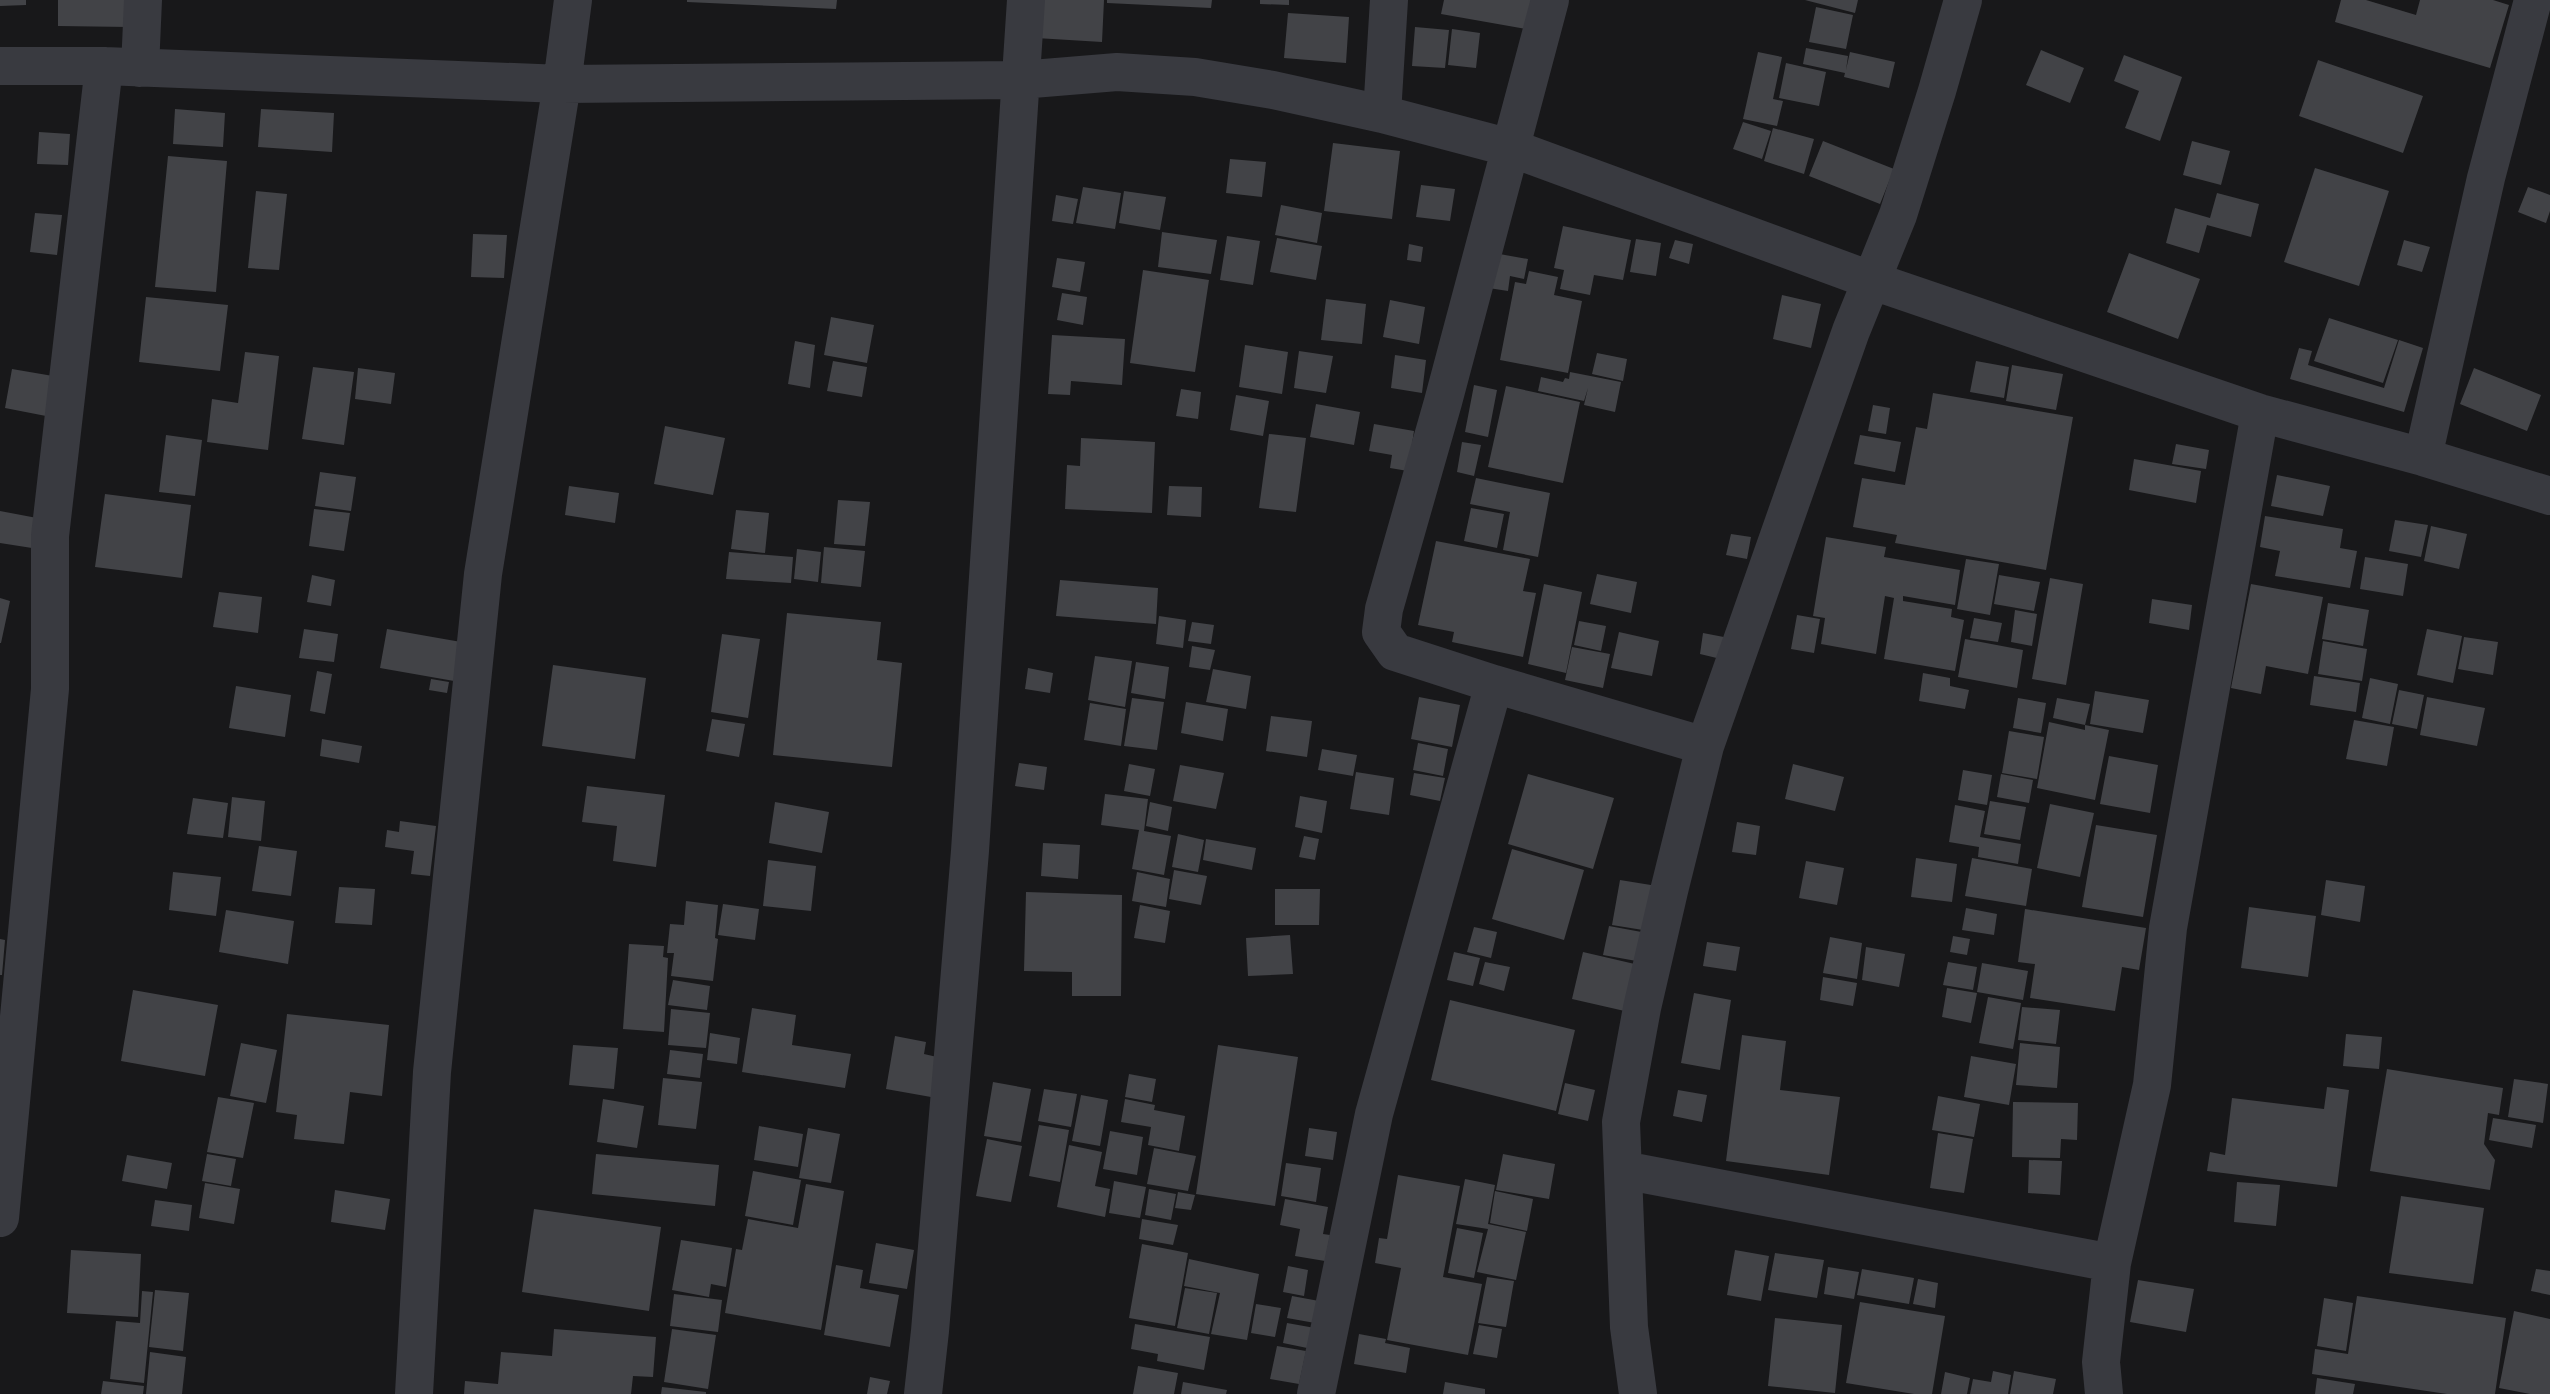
<svg xmlns="http://www.w3.org/2000/svg" width="2550" height="1394" viewBox="0 0 2550 1394" font-family="'Titillium Web',sans-serif">
<style>
.building{fill:#424347}
.lines{fill:none;stroke-linecap:round;stroke-linejoin:round}
.minor{stroke:#393a40;stroke-width:38}
</style>
<rect width="100%" height="100%" fill="#18181a"/>
<path class="building" d="M0 0H26V5L0 6Z
M58 0H130L129 27 58 26Z
M687 0H837L836 9 687 2Z
M1038 0H1104L1102 42 1036 38Z
M1107 0H1212L1211 8 1107 3Z
M1260 0H1289V5L1260 4Z
M1444 0H1531L1526 29 1441 14Z
M1805 0H1858L1855 13Z
M2341 0H2366L2416 15 2420 0H2493L2509 5 2490 68 2335 22Z
M1816 7 1853 15 1846 49 1809 42Z
M1288 13 1349 17 1346 63 1284 58Z
M1415 27 1449 30 1445 68 1412 66Z
M1452 29 1480 33 1476 68 1448 65Z
M1806 48 1848 56 1846 70 1850 52 1895 62 1889 88 1844 77 1845 73 1803 64Z
M2041 50 2084 68 2070 103 2026 85Z
M1758 52 1782 57 1773 99 1783 101 1777 126 1743 119Z
M2124 55 2182 77 2160 141 2125 128 2139 91 2114 81Z
M2318 60 2423 96 2403 153 2299 116Z
M1786 63 1826 72 1819 106 1779 98Z
M175 109 225 113 223 147 173 144Z
M261 109 334 113 332 152 258 147Z
M1743 122 1771 131 1762 159 1733 149Z
M1773 128 1814 139 1804 174 1764 161Z
M39 132 70 134 68 165 37 164Z
M1823 141 1894 169 1880 204 1809 176Z
M2192 141 2230 151 2221 185 2183 175Z
M1333 143 1400 151 1392 219 1324 211Z
M168 156 227 161 216 292 155 287Z
M1230 159 1266 162 1262 197 1226 193Z
M2315 168 2389 191 2359 286 2284 262Z
M1421 185 1455 189 1450 221 1416 217Z
M1083 187 1121 193 1115 229 1076 223Z
M2528 187 2550 195V211L2546 223 2518 212Z
M256 191 287 194 279 270 248 268Z
M1124 191 1166 197 1160 230 1119 223Z
M2217 193 2259 204 2251 237 2207 225 2199 253 2166 243 2175 208 2210 218Z
M1056 195 1078 199 1073 224 1052 221Z
M1281 205 1322 213 1317 243 1275 235Z
M35 213 62 215 57 255 30 252Z
M1563 226 1631 240 1623 280 1594 275 1590 295 1560 289 1564 270 1554 268Z
M1162 232 1217 240 1211 274 1158 267Z
M473 234 507 235 504 278 471 277Z
M1227 236 1260 241 1253 285 1220 280Z
M1277 238 1322 246 1316 280 1270 272Z
M1636 239 1661 243 1656 276 1630 272Z
M1675 240 1693 244 1689 264 1669 258Z
M2404 240 2430 247 2422 272 2397 265Z
M1409 244 1423 247 1421 262 1407 260Z
M1488 252 1528 259 1524 279 1510 276 1508 291 1482 287Z
M2129 253 2200 279 2178 339 2107 312Z
M1057 258 1085 262 1080 292 1052 287Z
M1143 270 1209 280 1195 372 1130 363Z
M1529 271 1558 277 1554 295 1582 301 1568 373 1500 360 1515 282 1526 284Z
M1062 293 1087 297 1083 325 1057 320Z
M1782 295 1821 304 1811 348 1773 339Z
M146 297 228 305 220 371 139 362Z
M1326 299 1366 304 1362 344 1321 340Z
M1390 300 1425 307 1419 344 1383 337Z
M831 317 874 325 867 363 824 355Z
M2329 318 2398 340 2383 383 2314 361Z
M1052 335 1125 339 1122 385 1071 381 1070 395 1048 394Z
M2399 340 2423 348 2404 412 2290 379 2299 348 2312 351 2308 365 2384 388Z
M795 341 815 345 810 388 788 384Z
M1245 345 1288 352 1282 394 1239 387Z
M1299 351 1333 356 1326 393 1294 388Z
M245 352 279 356 268 450 207 442 212 399 238 403Z
M1597 353 1627 359 1623 381 1592 374Z
M1395 355 1426 360 1422 393 1391 388Z
M833 361 867 367 862 397 827 391Z
M1976 361 2009 367 2004 398 1970 392Z
M2012 365 2063 374 2056 410 2006 401Z
M313 367 354 372 344 445 302 439Z
M358 368 395 373 391 404 355 399Z
M2474 368 2541 395 2527 431 2460 404Z
M12 369 53 376 46 416 5 408Z
M1570 372 1621 382 1615 412 1584 405 1588 388 1584 401 1538 391 1541 377 1563 382 1565 378 1569 379Z
M1474 385 1497 390 1488 437 1465 432Z
M1506 386 1580 402 1563 483 1488 467Z
M1181 389 1201 392 1198 419 1176 416Z
M1933 393 2073 417 2046 570 1895 543 1897 535 1853 527 1862 478 1905 485 1916 427 1927 429Z
M1236 395 1269 401 1263 436 1230 430Z
M1316 404 1360 412 1354 445 1310 437Z
M1873 405 1890 408 1886 434 1868 431Z
M1374 424 1414 431 1408 471 1390 468 1392 455 1369 451Z
M665 426 725 438 713 495 654 484Z
M1269 434 1306 438 1296 512 1259 508Z
M166 435 202 440 195 496 159 492Z
M1860 435 1901 442 1895 472 1854 464Z
M1081 438 1155 442 1152 513 1065 509 1067 465 1080 466Z
M1462 442 1481 445 1474 476 1457 472Z
M2176 444 2209 450 2206 469 2172 464Z
M2134 459 2201 471 2196 503 2129 490Z
M320 472 356 477 351 511 315 506Z
M2277 475 2330 486 2323 516 2271 506Z
M1476 478 1550 493 1538 557 1503 550 1510 512 1470 504Z
M569 486 619 493 615 523 565 515Z
M1169 486 1202 487 1201 517 1167 515Z
M105 494 191 505 182 578 95 567Z
M838 500 870 502 865 546 834 544Z
M1471 508 1504 514 1497 548 1464 541Z
M314 509 350 513 344 551 309 546Z
M736 510 769 513 765 553 731 549Z
M0 511 37 518 32 548 0 543Z
M2265 516 2343 529 2340 548 2357 551 2350 588 2275 576 2280 551 2260 547Z
M2395 520 2428 525 2421 557 2389 551Z
M2431 526 2467 534 2459 569 2424 561Z
M1731 534 1751 537 1747 559 1726 555Z
M1826 537 1886 547 1884 557 1960 570 1955 605 1903 596V601L1952 609 1951 617 1964 620 1955 671 1884 659 1894 598 1885 596 1876 654 1821 644 1825 618 1813 616Z
M1436 541 1530 559 1523 591 1536 593 1523 657 1452 642 1454 632 1418 625Z
M824 547 865 551 861 587 821 583Z
M797 549 821 552 818 582 794 579Z
M729 552 793 557 791 583 726 579Z
M2365 557 2408 564 2403 596 2360 589Z
M1966 559 1999 564 1990 615 1957 609Z
M1597 574 1637 582 1631 613 1590 604Z
M312 575 335 580 331 606 307 602Z
M1999 575 2040 582 2034 611 1994 604Z
M2050 578 2083 584 2066 685 2032 679Z
M1060 580 1158 588 1156 624 1056 616Z
M1544 584 1582 592 1566 673 1528 664Z
M2251 584 2323 597 2308 674 2266 666 2261 694 2231 688Z
M219 592 262 597 258 633 213 627Z
M0 598 10 601 1 643H0Z
M2152 599 2192 605 2189 630 2149 623Z
M2328 603 2369 610 2363 646 2322 639Z
M2015 610 2037 614 2032 646 2011 642Z
M787 613 881 622 877 660 902 663 892 767 773 755Z
M1797 615 1820 619 1814 653 1791 649Z
M1159 616 1186 620 1183 648 1156 644Z
M1974 618 2002 623 1998 642 1970 638Z
M1579 621 1606 626 1601 651 1574 645Z
M1192 622 1214 625 1211 644 1188 641Z
M304 629 338 634 334 662 299 658Z
M387 629 461 642 454 681 380 668Z
M2427 629 2462 636 2453 683 2417 675Z
M1619 632 1659 641 1652 676 1611 668Z
M1703 633 1729 638 1725 660 1700 654Z
M722 634 760 639 748 718 711 712Z
M2464 637 2498 642 2493 675 2458 669Z
M1965 639 2023 650 2017 688 1958 677Z
M2323 641 2367 649 2362 681 2318 674Z
M1192 646 1215 650 1210 670 1189 667Z
M1572 647 1610 654 1603 688 1565 680Z
M1095 656 1132 661 1125 707 1088 700Z
M1136 662 1169 667 1165 699 1131 693Z
M553 665 646 678 635 759 542 746Z
M1028 668 1053 673 1050 693 1025 689Z
M1213 669 1251 676 1246 709 1206 702Z
M317 671 332 674 325 714 310 711Z
M1923 673 1950 678V686L1969 690 1965 709 1919 701Z
M2314 676 2360 683 2356 712 2310 705Z
M2370 678 2398 684 2390 724 2362 718Z
M431 679 449 682 447 693 429 690Z
M236 686 291 695 285 737 229 728Z
M2399 690 2424 695 2417 729 2392 724Z
M2095 691 2149 700 2143 733 2090 724Z
M1419 697 1460 705 1452 747 1411 739Z
M2427 697 2485 708 2477 746 2420 735Z
M1132 698 1164 702 1157 750 1124 746Z
M2018 698 2046 703 2041 733 2013 728Z
M2057 698 2090 704 2085 725 2053 718Z
M1186 702 1228 709 1223 741 1181 733Z
M1090 703 1126 709 1121 746 1084 740Z
M1271 716 1312 721 1307 757 1266 751Z
M712 719 745 724 739 757 706 751Z
M2354 720 2394 727 2387 766 2346 759Z
M2049 722 2085 730V725L2109 730 2095 800 2037 788Z
M2009 731 2044 737 2037 779 2002 773Z
M322 739 362 746 359 763 320 756Z
M1418 743 1448 749 1443 776 1413 770Z
M1322 749 1357 755 1353 776 1318 770Z
M2109 756 2158 765 2150 813 2100 804Z
M1019 763 1047 767 1044 790 1015 786Z
M1129 764 1155 769 1150 796 1124 791Z
M1793 764 1844 777 1835 811 1785 799Z
M1180 765 1224 773 1216 809 1173 801Z
M1963 770 1992 775 1987 805 1958 800Z
M1356 772 1394 778 1389 815 1350 809Z
M1414 773 1445 778 1440 801 1410 795Z
M1528 774 1614 798 1593 869 1508 844Z
M2001 774 2033 780 2029 803 1997 797Z
M587 786 665 795 656 867 613 861 617 826 582 822Z
M1105 794 1148 799 1144 831 1171 836 1164 875 1132 869 1139 830 1101 825Z
M1300 796 1327 801 1322 833 1295 827Z
M232 797 265 801 261 841 228 837Z
M193 798 228 803 223 838 187 834Z
M1990 801 2026 807 2020 840 1984 834Z
M775 802 829 812 822 853 769 843Z
M1150 802 1172 807 1168 831 1146 826Z
M2050 804 2094 813 2080 877 2037 868Z
M1955 805 1985 811 1980 837 2021 844 2018 864 1978 857 1979 847 1949 842Z
M400 821 436 826 430 876 411 874 414 851 385 847 387 830 399 832Z
M1737 822 1760 826 1756 855 1732 852Z
M2096 825 2157 835 2143 917 2082 907Z
M1178 834 1204 840 1198 872 1172 867Z
M1304 836 1319 839 1315 860 1299 857Z
M1206 839 1256 848 1252 870 1203 860Z
M1043 843 1080 845 1078 879 1041 876Z
M259 846 297 851 291 896 252 891Z
M1512 849 1584 870 1564 940 1492 919Z
M1916 858 1957 864 1952 902 1911 897Z
M1972 858 2032 869 2026 906 1965 896Z
M768 860 816 866 811 911 763 906Z
M1806 861 1844 868 1837 905 1799 898Z
M1174 870 1207 876 1201 905 1169 899Z
M173 872 221 877 216 916 169 910Z
M1137 872 1170 879 1166 907 1132 901Z
M1620 880 1657 886 1649 931 1612 925Z
M2326 880 2365 886 2360 922 2321 915Z
M339 887 375 889 372 925 335 923Z
M1275 889H1320L1319 925H1275Z
M1026 892 1122 895 1121 996H1072V972L1024 971Z
M686 901 718 905 715 938 718 939 713 981 671 976 674 953H667L670 924 684 925Z
M723 904 759 909 755 940 718 935Z
M1140 905 1170 911 1165 943 1134 938Z
M2249 907 2316 916 2308 977 2241 968Z
M1966 908 1997 914 1994 935 1962 930Z
M2025 909 2146 928 2139 970 2122 967 2115 1011 2030 998 2035 964 2018 962Z
M226 910 294 921 288 964 219 952Z
M1609 926 1647 933 1642 962 1603 955Z
M1474 927 1497 932 1491 958 1467 952Z
M1290 935 1293 974 1248 976 1246 938Z
M1953 936 1970 939 1967 955 1950 952Z
M1830 937 1862 943 1857 979 1823 973Z
M0 939 5 940 2 975H0Z
M1707 942 1740 947 1736 971 1703 966Z
M629 944 664 946 663 957 668 958 664 1032 623 1029Z
M1866 947 1905 954 1899 987 1862 980Z
M1454 952 1480 958 1473 986 1447 980Z
M1583 952 1639 965 1629 1012 1572 999Z
M1485 962 1510 967 1504 991 1479 984Z
M1948 962 1977 967 1973 990 1943 985Z
M1982 963 2028 971 2023 1000 1977 992Z
M1823 977 1857 983 1853 1006 1820 1000Z
M673 980 710 986 707 1010 668 1005Z
M1947 988 1977 993 1971 1023 1942 1017Z
M133 990 218 1005 205 1076 121 1061Z
M1694 993 1731 1000 1720 1070 1681 1063Z
M1988 997 2021 1003 2013 1049 1979 1043Z
M1450 1000 1575 1030 1556 1111 1431 1080Z
M2022 1007 2060 1010 2056 1044 2018 1040Z
M752 1008 796 1015 792 1045 851 1054 845 1088 742 1072Z
M671 1009 710 1013 706 1048 668 1045Z
M287 1014 389 1025 382 1096 350 1092 344 1144 294 1139 297 1115 276 1112Z
M710 1033 740 1038 737 1064 707 1060Z
M2346 1034 2382 1037 2379 1069 2343 1066Z
M1742 1035 1786 1041 1780 1090 1840 1097 1829 1175 1726 1161Z
M895 1036 926 1042 924 1054 937 1057 931 1097 886 1089Z
M241 1043 277 1050 266 1103 230 1096Z
M2020 1043 2060 1047 2057 1088 2016 1085Z
M573 1045 618 1048 614 1089 569 1085Z
M1218 1045 1298 1057 1275 1206 1196 1194Z
M670 1050 703 1054 700 1078 667 1074Z
M1971 1056 2016 1064 2009 1105 1964 1097Z
M2387 1069 2503 1088 2499 1115 2488 1113 2484 1144 2495 1160 2490 1190 2370 1171Z
M1129 1074 1156 1079 1152 1102 1125 1097Z
M663 1078 702 1082 696 1129 658 1125Z
M2514 1079 2548 1084 2543 1123 2508 1117Z
M993 1082 1031 1089 1021 1142 984 1136Z
M1565 1083 1595 1090 1588 1121 1558 1114Z
M2327 1087 2349 1090 2337 1187 2207 1171 2210 1152 2225 1155 2232 1098 2324 1109Z
M1044 1089 1077 1094 1071 1127 1038 1121Z
M1678 1090 1707 1095 1702 1122 1673 1116Z
M1081 1095 1108 1100 1100 1146 1072 1141Z
M1938 1096 1980 1104 1974 1137 1932 1130Z
M218 1097 254 1103 243 1158 207 1152Z
M603 1099 644 1106 637 1148 597 1142Z
M1125 1099 1155 1105 1154 1110 1185 1116 1179 1151 1148 1145 1151 1127 1121 1122Z
M2013 1102 2078 1103 2077 1140 2061 1139 2060 1158 2012 1157Z
M2493 1118 2536 1125 2532 1148 2489 1140Z
M1039 1125 1069 1130 1060 1182 1029 1176Z
M759 1126 803 1134 798 1167 754 1160Z
M808 1128 840 1134 831 1183 799 1178Z
M1309 1128 1337 1132 1333 1160 1305 1156Z
M1110 1131 1143 1137 1137 1175 1103 1169Z
M1938 1133 1973 1139 1964 1193 1930 1188Z
M987 1139 1022 1146 1011 1202 976 1196Z
M1069 1145 1102 1152 1095 1186 1110 1189 1105 1217 1057 1207Z
M1154 1148 1196 1156 1188 1191 1147 1184Z
M207 1154 236 1159 231 1186 202 1181Z
M596 1154 719 1165 715 1206 592 1194Z
M1503 1154 1555 1164 1549 1199 1496 1190Z
M127 1155 172 1163 167 1189 122 1181Z
M2029 1160 2062 1161 2060 1195 2028 1193Z
M1286 1163 1321 1168 1316 1202 1281 1196Z
M753 1171 801 1180 793 1225 745 1216Z
M1398 1175 1460 1186 1443 1277 1482 1284 1468 1355 1387 1340 1401 1268 1375 1263 1379 1238 1387 1239Z
M1465 1179 1495 1185 1488 1224 1526 1232 1516 1280 1477 1272 1488 1229 1456 1224Z
M1114 1181 1146 1187 1140 1218 1109 1213Z
M2237 1182 2280 1185 2276 1226 2234 1222Z
M205 1183 240 1189 234 1224 199 1218Z
M806 1184 844 1191 821 1330 725 1313 736 1249 742 1250 748 1219 798 1228Z
M1149 1189 1176 1194 1171 1220 1145 1215Z
M335 1190 390 1199 385 1230 331 1222Z
M1495 1191 1533 1199 1527 1231 1490 1223Z
M1178 1192 1195 1195 1191 1210 1175 1208Z
M2401 1196 2484 1208 2473 1284 2389 1273Z
M1285 1199 1328 1207 1323 1234 1330 1235 1325 1261 1295 1256 1300 1229 1280 1225Z
M155 1200 192 1205 189 1231 151 1226Z
M534 1209 661 1227 649 1311 522 1292Z
M1142 1219 1178 1225 1173 1245 1139 1239Z
M1457 1228 1483 1233 1474 1278 1448 1273Z
M681 1240 732 1248 726 1287 711 1284 709 1297 672 1290Z
M876 1243 914 1250 907 1289 869 1283Z
M1142 1244 1188 1253 1175 1326 1129 1318Z
M71 1250 141 1254 138 1317 67 1313Z
M1735 1250 1769 1256 1761 1301 1727 1295Z
M1775 1253 1824 1260 1817 1298 1768 1290Z
M1189 1259 1259 1274 1247 1340 1211 1334 1220 1293 1184 1286Z
M836 1265 863 1270 860 1288 899 1295 890 1347 824 1335Z
M1288 1266 1308 1270 1304 1296 1283 1292Z
M1828 1267 1859 1272 1854 1299 1824 1294Z
M1862 1269 1914 1278 1909 1304 1857 1295Z
M2536 1269 2550 1271V1295L2531 1291Z
M1487 1277 1514 1281 1506 1327 1478 1323Z
M1918 1279 1938 1283 1935 1308 1913 1304Z
M2138 1280 2194 1289 2186 1332 2130 1322Z
M1185 1288 1217 1293 1209 1334 1177 1328Z
M155 1290 189 1293 183 1351 149 1347Z
M142 1291 153 1292 144 1383 110 1379 116 1321 140 1323Z
M674 1294 722 1300 718 1332 670 1326Z
M1292 1296 1319 1301 1315 1323 1287 1318Z
M2357 1296 2506 1318 2495 1394H2447L2312 1374 2315 1349 2348 1354Z
M2324 1298 2353 1303 2346 1351 2317 1346Z
M1860 1302 1945 1316 1932 1394H1914L1846 1383Z
M1256 1304 1281 1308 1275 1337 1251 1333Z
M2514 1311 2550 1319V1394H2530L2499 1388Z
M1775 1318 1842 1325 1835 1393 1768 1386Z
M1287 1323 1315 1328 1312 1349 1283 1343Z
M1135 1324 1210 1337 1204 1370 1157 1361 1158 1354 1131 1349Z
M1479 1325 1502 1329 1497 1358 1473 1354Z
M554 1329 656 1337 653 1377 633 1376 631 1394H464L465 1381 498 1384 501 1352 552 1356Z
M672 1329 716 1335 708 1389 664 1382Z
M1359 1334 1386 1339 1385 1343 1410 1348 1406 1373 1354 1364Z
M1277 1346 1306 1351 1299 1384 1270 1379Z
M150 1352 186 1357 182 1394H146Z
M1138 1366 1178 1373 1174 1394H1133Z
M1993 1371 2011 1375 2008 1394H1970L1973 1379 1991 1382Z
M2014 1371 2056 1379 2053 1394H2010Z
M1945 1372 1970 1378 1967 1394H1941Z
M870 1377 890 1381 887 1394H867Z
M2317 1378 2355 1384 2353 1394H2315Z
M103 1381 144 1386 143 1394H101Z
M1183 1382 1227 1390 1226 1394H1181Z
M1445 1382 1485 1389V1394H1443Z
M662 1387 706 1392V1394H661Z"/>
<g class="lines">
<path class="minor" d="M1550 0 1443 402 1384 609 1381 632 1395 652 1494 684 1705 746
M0 66H104L562 84 1020 80 1117 72 1195 77 1273 90 1382 114 1511 148 1873 281 2260 413 2423 457 2550 496
M140 68 143 0
M1382 114 1389 0
M2423 457 2486 178 2533 0
M1623 1170 2112 1263
M0 1218 50 689V536L104 66
M414 1394 432 1072 483 574 562 84 573 0
M923 1394 930 1331 970 851 1026 0
M1316 1394 1374 1114 1494 684
M1638 1394 1629 1327 1621 1122 1642 1008 1669 891 1705 746 1851 331 1898 215 1937 91 1963 0
M2104 1394 2101 1362 2112 1263 2152 1085 2168 928 2260 413"/>
</g>
</svg>
